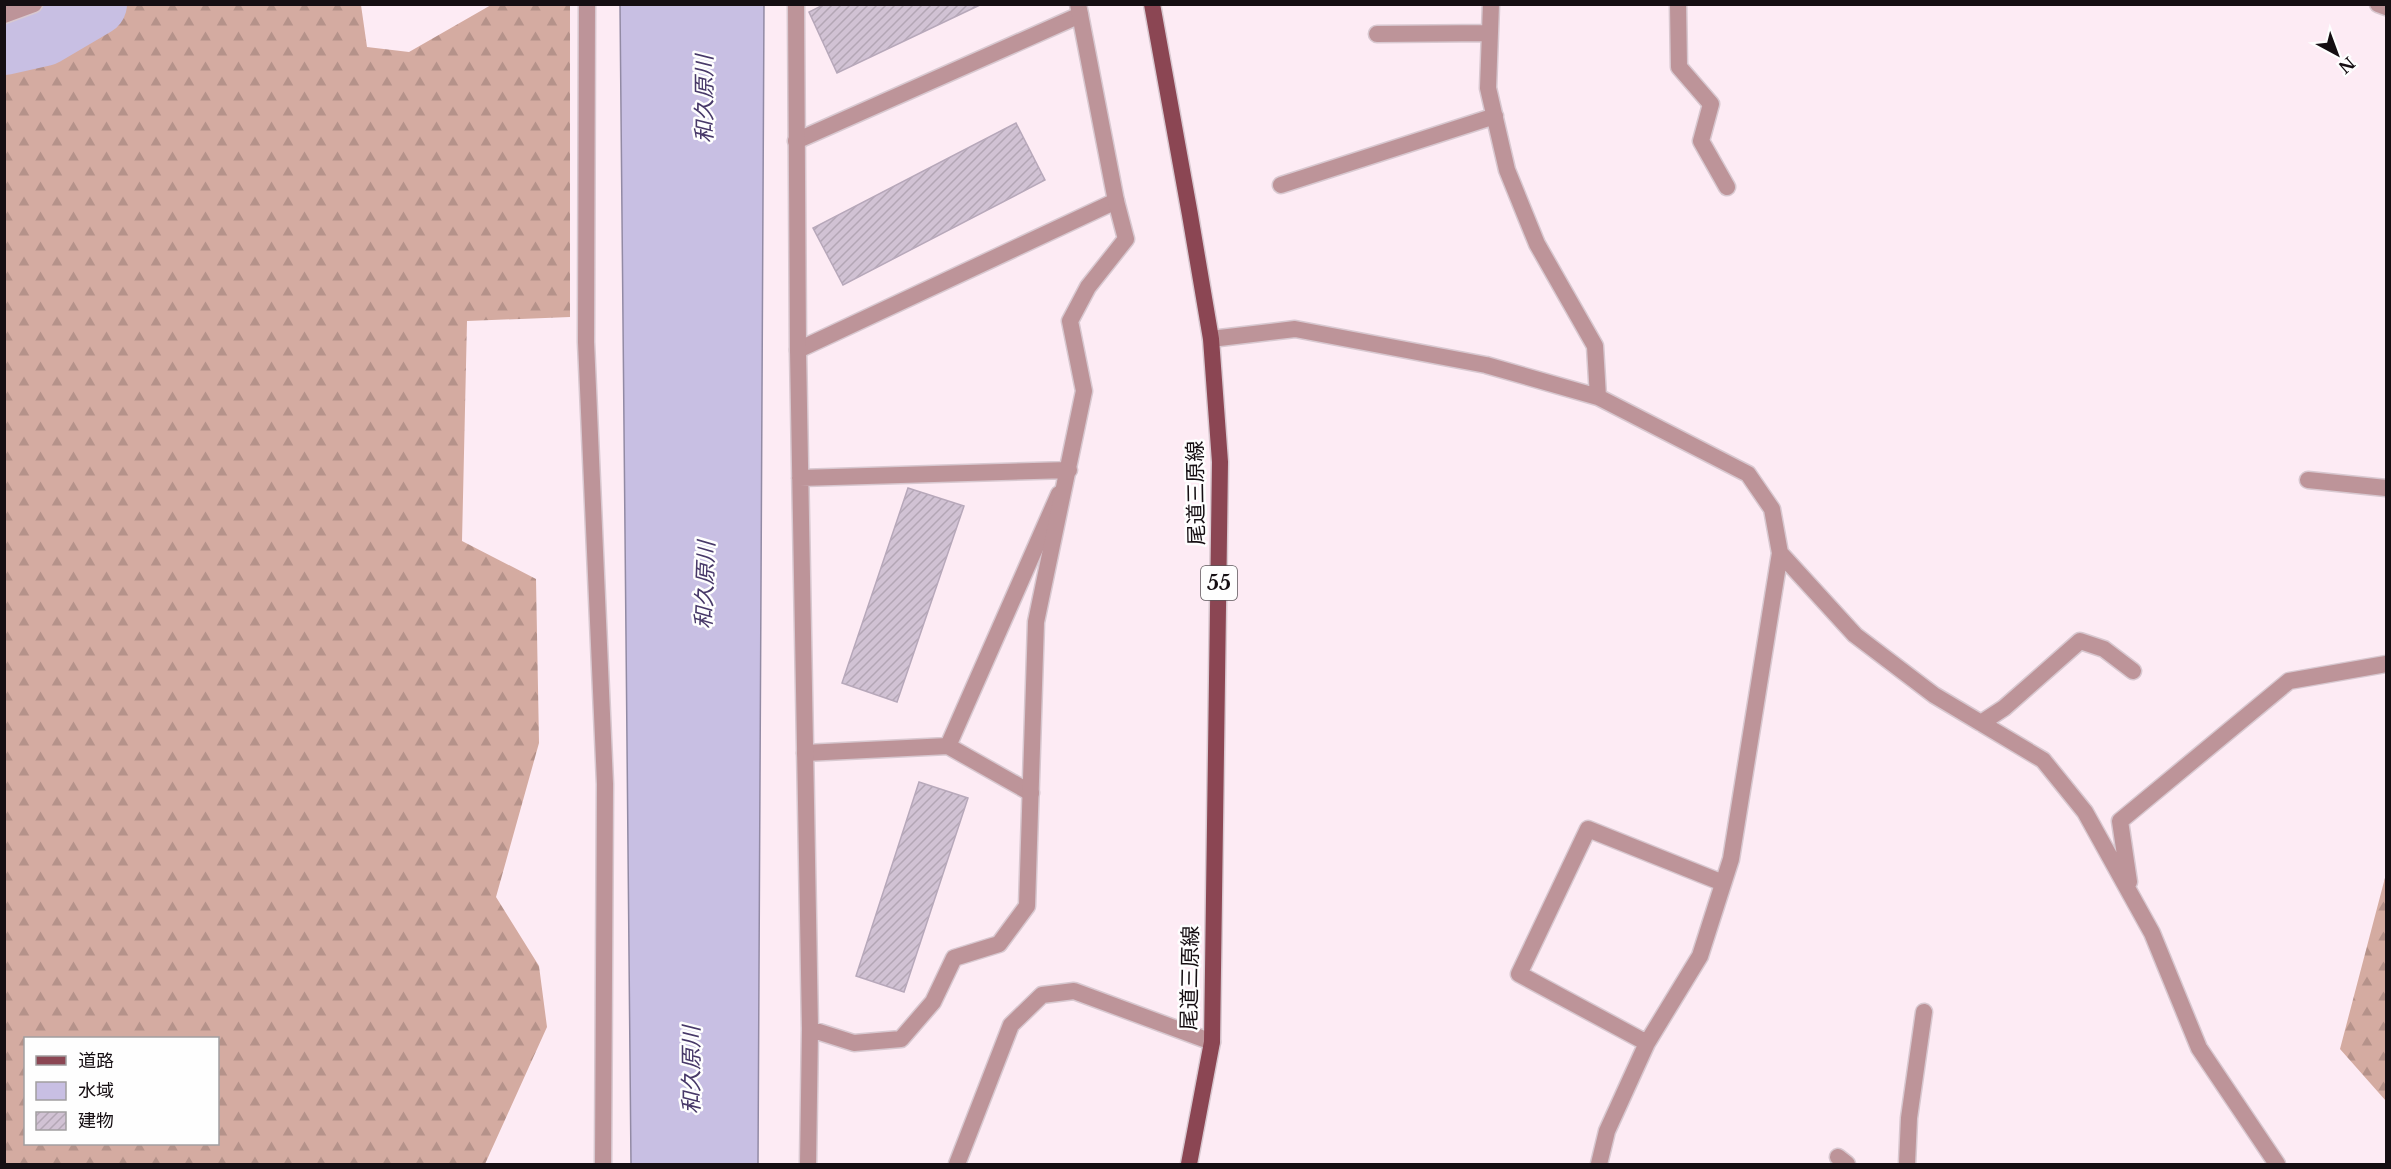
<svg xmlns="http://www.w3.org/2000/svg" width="2391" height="1169" viewBox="0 0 2391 1169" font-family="'Libre Baskerville','Noto Sans JP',serif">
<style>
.forest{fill:url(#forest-firs);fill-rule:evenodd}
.water{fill:#c8bfe3;stroke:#928aa4;stroke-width:1.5}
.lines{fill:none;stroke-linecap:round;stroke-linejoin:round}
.river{stroke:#c8bfe3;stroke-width:64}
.building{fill:url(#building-hatch);stroke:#b7a8ba;stroke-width:1.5}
.service-casing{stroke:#d8c8d0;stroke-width:19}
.minor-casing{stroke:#d8c8d0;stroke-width:19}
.primary-casing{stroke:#d8c8d0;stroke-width:19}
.service{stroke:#bd9499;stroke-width:16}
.minor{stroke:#bd9499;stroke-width:16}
.primary{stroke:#8b4653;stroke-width:16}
.labels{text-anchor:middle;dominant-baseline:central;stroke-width:5;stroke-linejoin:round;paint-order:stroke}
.shield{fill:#fefefe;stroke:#5b5659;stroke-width:1.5}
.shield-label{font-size:20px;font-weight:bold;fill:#150e12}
.street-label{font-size:21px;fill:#150e12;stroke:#fefefe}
.water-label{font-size:22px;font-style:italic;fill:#473868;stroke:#fefefe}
</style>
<defs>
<pattern id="forest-firs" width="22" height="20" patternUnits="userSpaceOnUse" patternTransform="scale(1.5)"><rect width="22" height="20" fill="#d4aba1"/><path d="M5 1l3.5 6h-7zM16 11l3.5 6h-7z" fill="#b5928a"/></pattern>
<pattern id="building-hatch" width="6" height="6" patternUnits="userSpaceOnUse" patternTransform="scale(1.5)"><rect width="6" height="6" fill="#d1c2d4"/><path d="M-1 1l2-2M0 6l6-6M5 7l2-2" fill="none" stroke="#b3a6b5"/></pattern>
</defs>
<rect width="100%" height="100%" fill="#fdebf4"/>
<path class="forest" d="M112 5H361L367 47 409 52 491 5H570V317L467 321 462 541 536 579 539 743 496 897 539 966 547 1027 485 1164H5V62L25 54ZM26 1038H218V1144H26Z
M2386 874V1101L2340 1049Z"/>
<path class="water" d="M620 5H764L758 1164H631Z"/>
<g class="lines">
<path class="river" d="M4 43 44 34 95 4"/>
</g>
<path class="building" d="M825 4H982L837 73 809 12Z
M1016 123 1045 180 843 285 813 228Z
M908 488 964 506 897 702 842 683Z
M919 782 968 798 904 992 856 976Z"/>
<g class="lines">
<defs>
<path id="service" d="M796 141 1080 15
M798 350 1116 201
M948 746 1031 793
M805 753 948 746 1059 494"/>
<path id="minor" d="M587 4 586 342 605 784 603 1164
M796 4 798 350 810 1029 808 1164
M1491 4 1488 88 1507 170 1537 244 1595 346 1598 397
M1678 4 1679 67 1711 104 1701 141 1727 187
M2378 4 2386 7
M4 15 34 4
M1377 34 1490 33
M1281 185 1495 116
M1211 339 1295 329 1486 365 1598 397 1748 474 1772 509 1780 553 1855 635 1934 695 2043 760 2085 812 2152 933 2199 1048 2277 1164
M800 478 1069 470
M2308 480 2386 488
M1981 723 2004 708 2080 641 2104 649 2133 671
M2129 882 2120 821 2289 681 2386 664
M810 1029 854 1043 901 1039 933 1002 954 958 999 944 1027 906 1036 622 1084 391 1070 321 1088 287 1126 239 1116 201 1078 4
M1647 1043 1519 974 1588 829 1723 883
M1838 1157 1847 1164
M957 1164 1011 1025 1042 995 1074 991 1212 1042
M1599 1164 1607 1131 1647 1043 1700 956 1731 859 1780 553
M1907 1164 1909 1118 1924 1012"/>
<path id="primary" d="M1152 4 1190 215 1211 339 1220 462 1212 1042 1189 1164"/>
</defs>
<use href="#service" class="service-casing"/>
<use href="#minor" class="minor-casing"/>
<use href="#primary" class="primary-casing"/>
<use href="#service" class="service"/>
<use href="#minor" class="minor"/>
<use href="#primary" class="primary"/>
</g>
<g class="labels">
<rect class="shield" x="1201" y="566" width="36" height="34" rx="4.5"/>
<g class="shield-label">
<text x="1219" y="583">55</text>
</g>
<g class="street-label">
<text transform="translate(1196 493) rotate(-91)">尾道三原線</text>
<text transform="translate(1190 978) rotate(-89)">尾道三原線</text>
</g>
<g class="water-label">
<text transform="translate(704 99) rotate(-90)">和久原川</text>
<text transform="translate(705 585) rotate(-88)">和久原川</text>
<text transform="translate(691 1070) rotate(-90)">和久原川</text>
</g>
</g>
<rect width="2391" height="1169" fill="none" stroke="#150e12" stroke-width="12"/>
<rect x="24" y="1037" width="195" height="108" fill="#fefefe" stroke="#a19ea0" stroke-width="1.5"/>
<rect x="36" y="1056" width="30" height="9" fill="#8b4653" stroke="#a19ea0" stroke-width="1.5"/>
<text x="78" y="1067" font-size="18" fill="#150e12">道路</text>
<rect x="36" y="1082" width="30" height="18" fill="#c8bfe3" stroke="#a19ea0" stroke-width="1.5"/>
<text x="78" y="1097" font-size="18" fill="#150e12">水域</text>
<rect x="36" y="1112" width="30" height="18" fill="url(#building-hatch)" stroke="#a19ea0" stroke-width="1.5"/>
<text x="78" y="1127" font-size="18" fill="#150e12">建物</text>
<g transform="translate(2337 54) rotate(139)" stroke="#fefefe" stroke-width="4.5" paint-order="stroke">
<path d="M0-4.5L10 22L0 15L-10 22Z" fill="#150e12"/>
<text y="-9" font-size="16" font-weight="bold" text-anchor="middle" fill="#150e12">N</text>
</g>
</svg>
